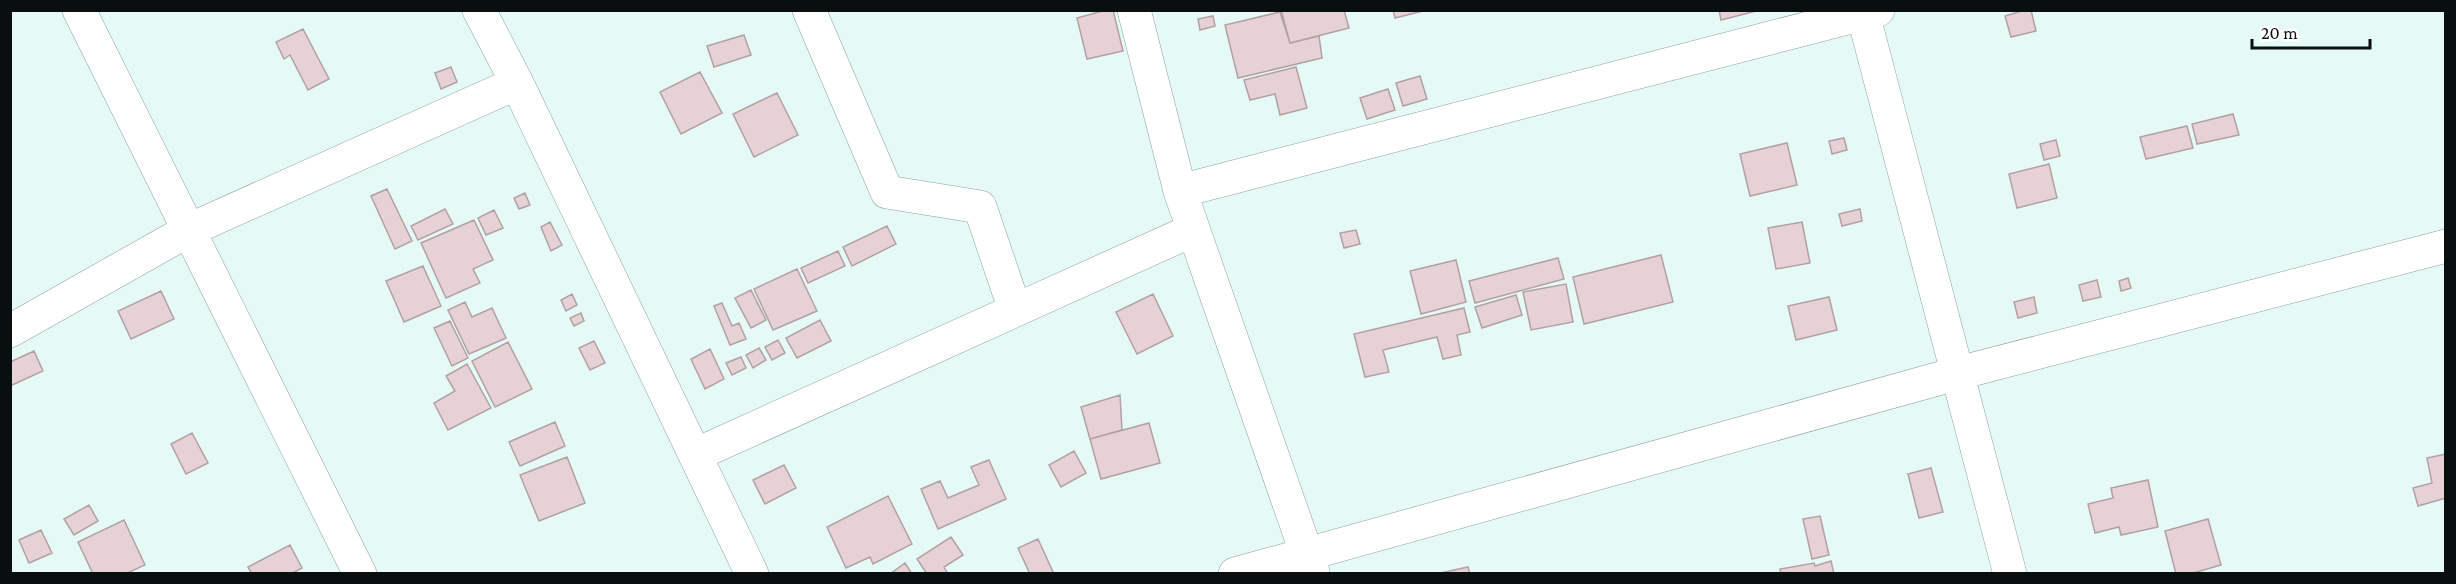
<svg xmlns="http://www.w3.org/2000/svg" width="2456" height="584" viewBox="0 0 2456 584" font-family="'Crimson Pro',serif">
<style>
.building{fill:#e6d2d5;stroke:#b3a0a3;stroke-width:1.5}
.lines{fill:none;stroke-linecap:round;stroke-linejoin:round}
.street-casing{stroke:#8da19d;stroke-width:34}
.street{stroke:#fff;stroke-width:33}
</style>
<rect width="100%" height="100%" fill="#e5faf7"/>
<path class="building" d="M1106 10H1113L1123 51 1087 59 1077 18Z
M1281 10H1344L1349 28 1290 43Z
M1393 10H1427L1395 18Z
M1719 10H1760L1721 20Z
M2025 10H2031L2036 31 2011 37 2005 16Z
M1280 12 1290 43 1319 36 1322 58 1238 78 1225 25Z
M1213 16 1215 26 1200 30 1198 19Z
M303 29 329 79 308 90 290 55 284 59 276 42Z
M744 35 751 55 714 67 707 46Z
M451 67 457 82 441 89 435 73Z
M1296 67 1307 108 1280 115 1275 94 1250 100 1244 80Z
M700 72 722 113 681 134 660 92Z
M1420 76 1427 99 1403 106 1396 83Z
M1388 89 1395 110 1367 119 1360 98Z
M777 93 798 135 754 157 733 114Z
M2233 114 2239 135 2197 144 2192 124Z
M2187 126 2193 148 2146 159 2140 137Z
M1844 138 1847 150 1832 154 1829 141Z
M2056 140 2060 156 2044 160 2040 144Z
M1787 143 1797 185 1750 196 1740 154Z
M2049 164 2057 198 2017 208 2009 174Z
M387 189 412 241 395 249 371 196Z
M525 193 530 205 519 209 514 198Z
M445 209 453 224 418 240 411 226Z
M1860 209 1862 221 1842 226 1839 214Z
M494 210 503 228 486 235 478 218Z
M474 220 493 260 473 269 480 283 446 298 421 243Z
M550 222 562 245 551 251 541 227Z
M1802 222 1810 263 1776 269 1768 228Z
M887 226 896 244 852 266 843 247Z
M1356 230 1360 244 1344 248 1340 233Z
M838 251 845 266 808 283 801 268Z
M1661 255 1673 302 1584 324 1573 277Z
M1558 258 1564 279 1475 303 1469 281Z
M1456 260 1466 302 1421 314 1410 271Z
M423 266 441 306 404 322 386 281Z
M797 269 817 311 773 330 754 289Z
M2128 278 2131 288 2121 291 2119 281Z
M2097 280 2101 297 2083 301 2079 285Z
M1566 284 1573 322 1531 330 1523 292Z
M751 290 766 320 751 328 735 298Z
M161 291 174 319 131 339 118 311Z
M572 294 577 305 566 311 561 300Z
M1153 294 1173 336 1137 354 1116 312Z
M1516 295 1522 315 1482 328 1475 307Z
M1829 297 1837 330 1796 340 1788 306Z
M2034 297 2037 313 2018 318 2014 302Z
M465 302 472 317 492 308 506 338 469 354 448 310Z
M722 303 732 326 739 323 746 339 730 345 714 306Z
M1464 308 1470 332 1457 335 1461 355 1443 359 1437 337 1383 350 1389 372 1365 377 1354 334Z
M581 313 584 321 574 326 570 318Z
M820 320 831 341 797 358 786 338Z
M450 321 468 358 452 366 434 328Z
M778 340 785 353 772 360 765 347Z
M594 341 605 363 590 370 579 348Z
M508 342 532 389 495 407 472 361Z
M759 348 766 360 753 368 746 355Z
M710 349 724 379 705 389 691 359Z
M34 351 43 371 10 386V362Z
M741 357 746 368 732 375 726 363Z
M467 364 491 408 448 430 434 403 455 391 446 376Z
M1120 395 1122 430 1090 439 1081 407Z
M555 422 565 446 520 466 509 442Z
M1149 423 1160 463 1101 479 1090 439Z
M192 433 208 463 186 474 171 444Z
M1074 451 1086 473 1061 487 1049 465Z
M2446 454V498L2418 506 2413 488 2432 483 2427 458Z
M567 457 585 503 539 521 520 475Z
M989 460 1006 499 938 529 921 489 940 481 948 498 979 485 971 467Z
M784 465 796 488 765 504 753 480Z
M1931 468 1943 512 1919 518 1908 474Z
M2148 480 2158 527 2121 535 2119 527 2095 533 2088 504 2113 498 2111 488Z
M888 496 912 544 873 564 870 557 846 568 827 527Z
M89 505 98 521 74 535 64 519Z
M1820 516 1829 555 1812 559 1803 519Z
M2208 519 2221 565 2190 574H2176L2165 531Z
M124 520 145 565 125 574H93L78 542Z
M41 530 52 553 29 563 19 540Z
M951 537 963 555 944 567 948 574H927L917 559Z
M1038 539 1054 574H1030L1018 548Z
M290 545 302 568 291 574H252L248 567Z
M1831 561 1834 574H1781L1780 569 1814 563 1815 566Z
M905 563 912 574H890Z
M1468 567 1470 574H1436Z"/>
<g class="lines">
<defs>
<path id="street" d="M79 10 360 574
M479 10 517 83 752 574
M809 10 887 192 980 207 1015 310
M1134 10 1180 191 1313 572
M1862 10 2010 574
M1180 191 1878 10
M10 331 189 230 517 83
M695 455 1193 230
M1235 574 1959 373 2446 246"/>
</defs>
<use href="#street" class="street-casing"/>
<use href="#street" class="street"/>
</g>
<rect width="2456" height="584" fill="none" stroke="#080f0e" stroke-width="24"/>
<path d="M2252 39v9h118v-9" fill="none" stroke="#080f0e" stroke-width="3"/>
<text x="2261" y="39" font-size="18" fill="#080f0e" stroke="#ffffff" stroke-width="4.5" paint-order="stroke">20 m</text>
</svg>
